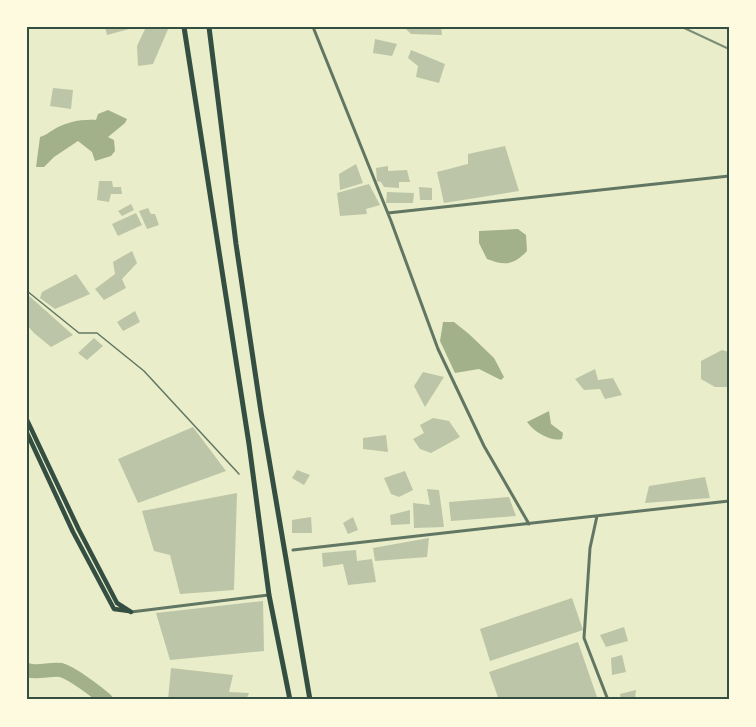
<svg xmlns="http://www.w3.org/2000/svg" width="756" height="727" viewBox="0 0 756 727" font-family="Karla,sans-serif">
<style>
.water{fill:#a3b18a}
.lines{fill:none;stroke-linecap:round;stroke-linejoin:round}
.river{stroke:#a3b18a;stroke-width:14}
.building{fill:#bcc5a7}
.service{stroke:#617663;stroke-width:1.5}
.minor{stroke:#617663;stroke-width:3}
.secondary{stroke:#344e41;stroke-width:4.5}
.primary{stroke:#344e41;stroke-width:5}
.rail{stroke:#7c8e77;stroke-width:2}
.neatline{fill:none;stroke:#344e41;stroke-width:2}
</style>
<rect width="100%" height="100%" fill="#e9edc9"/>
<path class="water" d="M108 110 127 119 125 123 108 137 114 140 115 151 111 156 95 161 92 152 78 141 54 157 44 167H36L40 137C46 135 48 133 53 130 65 122 82 119 96 120L98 114Z
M518 229 526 235 527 251C514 265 505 266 487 259L479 243V231Z
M443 322H454L469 334 494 358 504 377 501 380 479 369 455 373 440 341Z
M549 411 551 424 563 433 562 439C551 442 534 432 527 422Z"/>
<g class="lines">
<path class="river" d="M27 670C39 674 50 668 61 670 72 673 97 692 106 700"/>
</g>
<path class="building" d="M105 27H133V28L107 35Z
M146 27H169L153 64 138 66 137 46Z
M404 27H441L442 35 411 34Z
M375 39 397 44 392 56 373 53Z
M411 50 445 64 439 83 416 77 418 66 408 58Z
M53 88 73 90 71 109 50 106Z
M505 146 519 191 444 203 437 172 468 164V154Z
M356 164 363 183 340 190 339 174Z
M388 166V171L407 170 410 182H399V188L384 187 381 182 377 181 376 168Z
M99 181H112L113 187H121L122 194H111L109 202 97 200Z
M369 184 380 205 366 209 367 214 340 216 337 193Z
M419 187 432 188V200H420Z
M387 192 414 193 413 203H386Z
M131 204 134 210 122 216 118 211Z
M148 208 151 214H155L159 225 147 229 139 211Z
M136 213 142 225 118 236 112 224Z
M132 251 137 263 122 279 126 288 104 300 95 289 115 274 113 262Z
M76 274 90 294 55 309 40 298 42 292Z
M27 294 73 335 51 347 34 333 27 325Z
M135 311 140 322 123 331 117 322Z
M94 338 103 346 87 360 78 353Z
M722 350 729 352V387H715L701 379V361Z
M595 369 598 380 613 378 622 395 605 399 600 389 584 390 575 379Z
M423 372 444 377 425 407 414 386Z
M433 418 449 421 460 437 431 453 420 449 413 439 424 433 420 425Z
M193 427 226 471 138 503 118 459Z
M386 435 388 452 363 449V438Z
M297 470 310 475 304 485 292 478Z
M405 471 413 490 399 497 391 494 384 478Z
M705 477 710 498 645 503 649 486Z
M427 489 439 490 444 527 414 528 413 503 430 505Z
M237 493 234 590 180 594 170 555 154 551 142 511Z
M509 497 516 516 451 521 449 502Z
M410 510V524L391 525 390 515Z
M311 517 312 533H292V520Z
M353 517 358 530 348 534 343 523Z
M429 538 427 557 375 561 373 548Z
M356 550 357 561 372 559 376 582 348 585 343 564 323 567 322 553Z
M572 598 583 630 490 661 480 629Z
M263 601 264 651 170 660 156 613Z
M624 627 628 641 606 647 600 635Z
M578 642 598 700H499L489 672Z
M622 655 626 672 612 675 611 658Z
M171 668 233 675 229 692 249 693 246 700H168Z
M636 690 635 699 621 700 620 694Z"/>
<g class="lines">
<path class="service" d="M27 291 79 333H97L144 371 239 474"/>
<path class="minor" d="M313 27 391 221 438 349 484 446 529 524
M388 213 729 176
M597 516 590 548 584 638 608 700
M293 550 729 501
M131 612 269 595"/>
<path class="secondary" d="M27 420 79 530 117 603 131 612
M27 433 73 532 114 609 129 611"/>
<path class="primary" d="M184 27 249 444 269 595 290 700
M209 27 236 244 261 412 310 700"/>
<path class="rail" d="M682 27 729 49"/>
</g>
<rect width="756" height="727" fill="none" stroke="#fefae0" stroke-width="57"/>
<rect x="28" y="28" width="700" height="670" class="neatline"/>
</svg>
